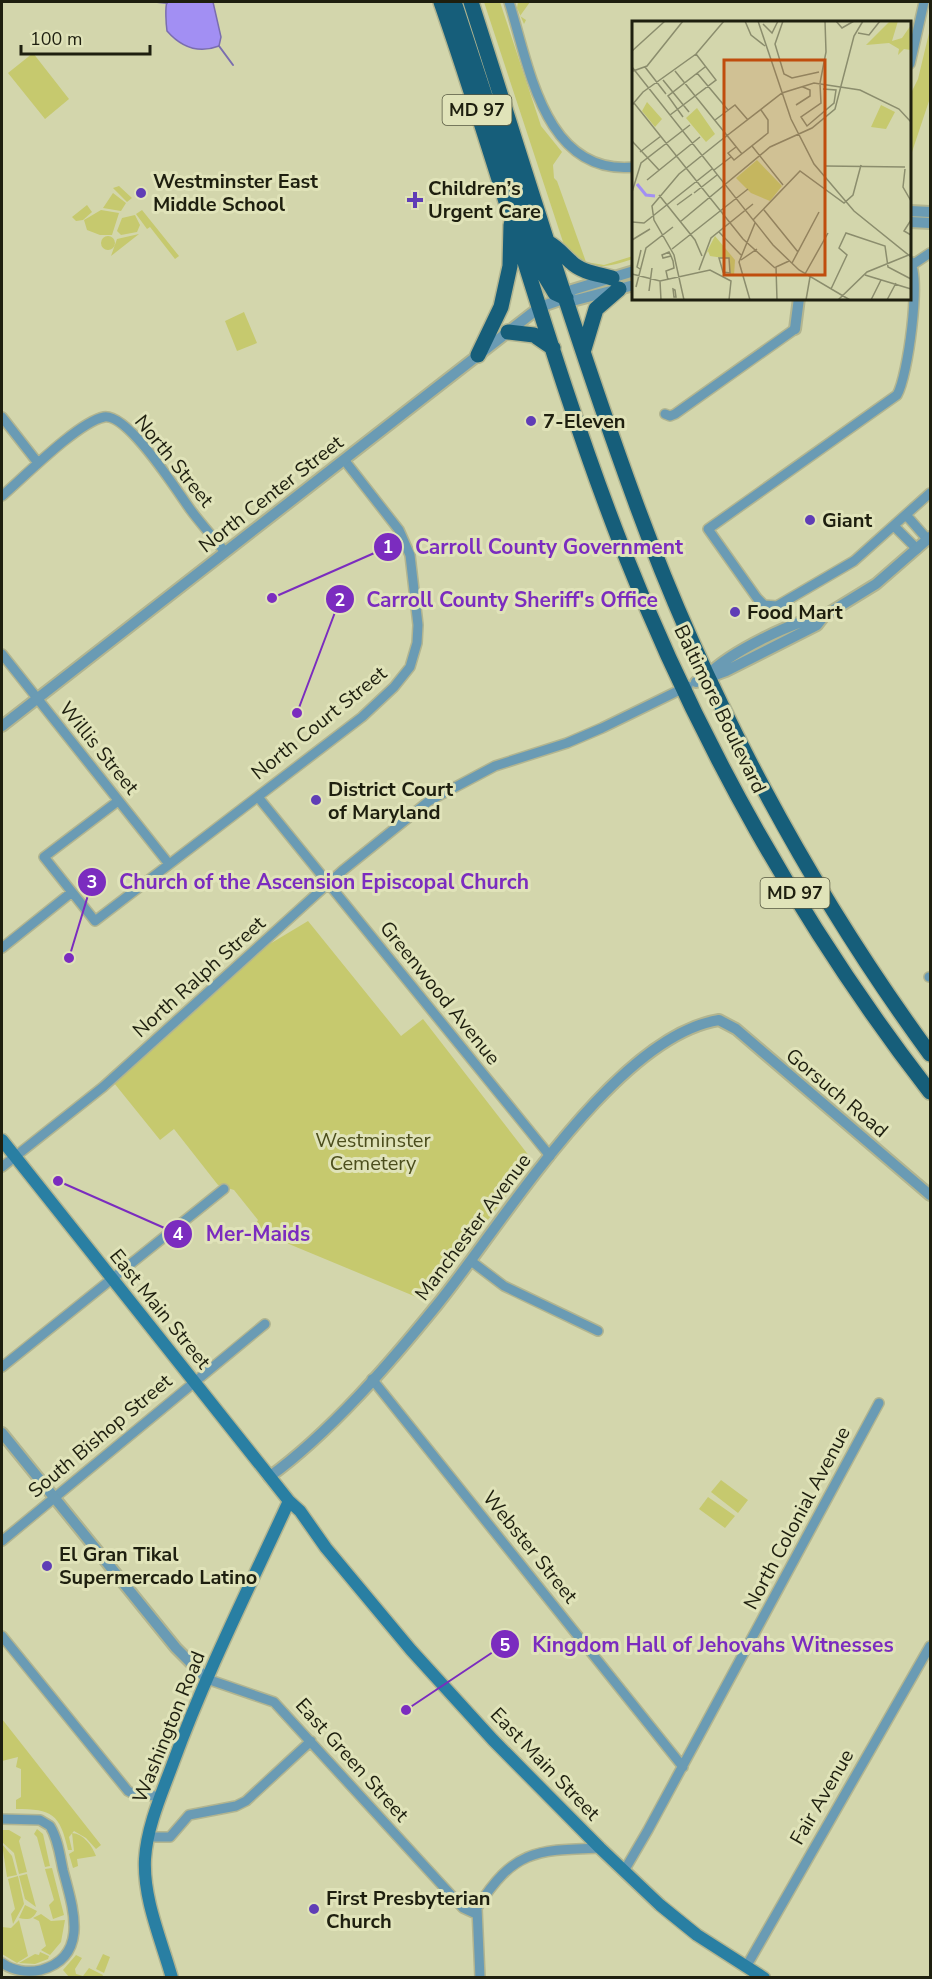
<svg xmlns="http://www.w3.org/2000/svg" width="932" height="1979" viewBox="0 0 932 1979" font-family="'Nunito Sans',sans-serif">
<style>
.green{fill:#c6c96e}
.water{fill:#a28ff3;stroke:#7a6daf;stroke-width:1.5}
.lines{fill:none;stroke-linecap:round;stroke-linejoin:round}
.stream{stroke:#7a6daf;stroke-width:2}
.minor-casing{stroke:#b2b590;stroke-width:12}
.tertiary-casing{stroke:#b2b590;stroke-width:14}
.secondary-casing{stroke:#b2b590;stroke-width:15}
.trunk-casing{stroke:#b2b590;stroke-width:18}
.minor{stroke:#6a9bb4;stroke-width:9}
.tertiary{stroke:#6a9bb4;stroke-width:10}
.secondary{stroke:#297fa3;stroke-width:12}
.trunk{stroke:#165e7a;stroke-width:15}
.poi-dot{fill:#5f3db6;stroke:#e0e3b9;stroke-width:2}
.labels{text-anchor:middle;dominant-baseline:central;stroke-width:6;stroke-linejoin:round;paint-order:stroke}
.shield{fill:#e0e3b9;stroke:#585a42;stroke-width:1.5}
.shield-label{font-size:18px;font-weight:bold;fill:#1e1f0f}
.poi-label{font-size:20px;font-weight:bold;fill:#1e1f0f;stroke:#e0e3b9;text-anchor:start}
.street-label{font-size:20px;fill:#1e1f0f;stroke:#e0e3b9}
.park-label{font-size:20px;fill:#4c4e1d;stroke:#e0e3b9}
.inset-river{fill:none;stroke:#a28ff3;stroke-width:3}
.inset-road{fill:none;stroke:#8b8d6d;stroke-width:1.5}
.view{fill:#c04d0d;fill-opacity:0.15;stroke:#c04d0d;stroke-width:3}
.inset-edge{fill:none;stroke:#1e1f0f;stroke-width:3}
.leader{fill:none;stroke:#7b2cbf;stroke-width:2}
.callout-dot{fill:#7b2cbf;stroke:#e0e3b9;stroke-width:2}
.mark-label{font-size:18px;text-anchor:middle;font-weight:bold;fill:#fff}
.callout-label{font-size:21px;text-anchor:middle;font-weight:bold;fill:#7b2cbf;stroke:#e0e3b9;stroke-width:6;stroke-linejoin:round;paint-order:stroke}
</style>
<rect width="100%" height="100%" fill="#d3d6ac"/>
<path class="green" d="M484 2H500L541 126 562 152 553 165 554 178 557 181 586 262 604 265 633 256V259C598 270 592 270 564 245Z
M518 2H530L520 16 526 20 524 24 517 8Z
M930 29V98L910 158V95L918 79Z
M33 53 69 99 45 119 8 73Z
M119 186 132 198 127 202 113 188Z
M113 193 126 203 121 211 103 208Z
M87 205 92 212 83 220 76 221 72 217Z
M101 210 119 213 112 235H100L87 230 84 220Z
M142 210 179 256 175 259 150 227 147 229 136 214Z
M135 215 140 225 137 232 121 235 117 231 122 218Z
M139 234 111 256 117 239Z
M101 243a7 7 0 1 1 14 0a7 7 0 1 1-14 0Z
M244 312 257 343 237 351 225 321Z
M308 921 401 1036 423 1019 533 1161 426 1301 253 1229 258 1220 234 1190 218 1185 174 1129 160 1140 114 1083 268 945Z
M721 1480 748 1500 738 1513 711 1492Z
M708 1497 735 1516 725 1528 699 1509Z
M2 1719 101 1845 96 1849 86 1838 74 1831 69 1837 72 1850H68C60 1814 52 1809 16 1809V1800L21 1797V1769L16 1767 18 1757 2 1761Z
M37 1829 43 1834 50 1866 45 1867 37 1837 34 1834Z
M2 1830H9L21 1837 19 1841 27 1872 19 1874 14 1853 2 1842Z
M72 1833C84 1834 92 1846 96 1856L77 1859 78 1866 73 1868 69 1854 74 1851Z
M2 1844 12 1856 17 1875 7 1877Z
M52 1868 64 1915 53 1919 49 1905 54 1900 45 1869Z
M27 1874 36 1907 25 1899 19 1876Z
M18 1876 24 1904 13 1924 11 1914 15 1909 8 1879Z
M25 1905 37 1911C33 1920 27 1920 19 1918Z
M41 1914 51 1921 65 1920 61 1942 50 1955 41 1950 46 1946 39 1921 33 1918Z
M19 1920 28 1956 17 1963 2 1954V1927L11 1928Z
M40 1952 49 1956 48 1959 35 1964 19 1963 35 1954 39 1955Z
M103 1954 110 1957 104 1973 96 1969Z
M76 1955 82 1958 75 1969 76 1974 83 1976 89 1968 103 1975 102 1977H69L63 1970Z"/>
<path class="water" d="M167 2H213L221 37 219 46C198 54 181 47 167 31 166 24 165 7 167 2Z"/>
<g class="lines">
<path class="stream" d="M157 2 167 3
M219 46 233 65"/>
<defs>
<path id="minor" d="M509 2C529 65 544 176 634 167
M910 64 924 2
M910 261C921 279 908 376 897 395L708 529 757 598 764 605 777 606 854 561 930 493
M912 265 930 253
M665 414 670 416 675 414 795 329
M2 417 38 463
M2 496C23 478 78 422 104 417 128 413 177 491 190 509 201 524 214 538 225 552
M907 516 928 540
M894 526 917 549
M2 654 169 864
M258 797 550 1156
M118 801 44 857 95 921 362 717 394 687 410 667 417 643 418 625 410 555 399 530 345 461
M2 948 72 892
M929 977H930
M2 1167 103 1087 342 871 429 801 495 766 567 743 602 728 688 686
M471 1261 504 1286 598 1331
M2 1367 224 1189
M372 1379 683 1767
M2 1541 265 1324
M2 1636 128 1791C137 1797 150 1794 160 1797
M207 1679 274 1702 463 1908 476 1914
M2 1819 40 1820 50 1826C58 1839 60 1856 63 1870 72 1905 91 1956 41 1970 28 1973 13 1971 2 1963
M148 1837H170L189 1815 236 1806 246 1801 311 1741
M624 1871 648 1830 879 1403
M746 1967 930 1646
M480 1978 477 1908C514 1849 537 1850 600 1848"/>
<path id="tertiary" d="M910 211 930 212
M910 222 930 223
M566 298 576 300 634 285
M795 329 799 298
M708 675C730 652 793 621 824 616
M696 682 726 671 817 625 824 616 876 584 930 537
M2 726 540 307 566 298 572 290 634 271
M2 1433 176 1648 207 1679
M269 1477C330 1433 390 1363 437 1305 502 1225 615 1036 719 1020L736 1029 930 1195"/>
<path id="secondary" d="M2 1140 289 1501 300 1511 326 1548 411 1650 493 1740 600 1848 660 1905 697 1935 764 1978
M172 1978C161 1939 143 1899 145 1859 147 1826 162 1793 173 1763 206 1673 249 1588 289 1501"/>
<path id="trunk" d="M441 2C504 182 552 368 622 547 698 741 803 928 930 1092
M454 2 543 273 555 293 566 298
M471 2C524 167 574 334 634 498 705 694 807 886 930 1054
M549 243C559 249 563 255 571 262 581 272 598 274 612 278
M508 332 534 335 553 348
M584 349 596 309 619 289
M478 355 501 307 510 266 511 225"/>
</defs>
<use href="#minor" class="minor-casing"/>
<use href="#tertiary" class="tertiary-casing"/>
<use href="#secondary" class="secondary-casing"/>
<use href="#trunk" class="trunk-casing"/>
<use href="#minor" class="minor"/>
<use href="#tertiary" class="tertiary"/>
<use href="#secondary" class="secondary"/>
<use href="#trunk" class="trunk"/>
</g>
<g class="poi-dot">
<circle cx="141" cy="193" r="6"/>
<path d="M412 191h6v6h6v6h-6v6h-6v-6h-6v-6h6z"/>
<circle cx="531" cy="421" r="6"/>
<circle cx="810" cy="520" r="6"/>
<circle cx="735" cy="612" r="6"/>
<circle cx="316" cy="800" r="6"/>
<circle cx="47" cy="1566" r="6"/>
<circle cx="314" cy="1909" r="6"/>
</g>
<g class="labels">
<g class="shield">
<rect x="442.5" y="95" width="69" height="30" rx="4.5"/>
<rect x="760.5" y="878" width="69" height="30" rx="4.5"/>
</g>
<g class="shield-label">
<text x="477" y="110">MD 97</text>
<text x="795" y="893">MD 97</text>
</g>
<g class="poi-label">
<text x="153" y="181">Westminster East<tspan x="153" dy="23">Middle School</tspan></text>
<text x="428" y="188">Children’s<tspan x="428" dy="23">Urgent Care</tspan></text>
<text x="543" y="421">7-Eleven</text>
<text x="822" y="520">Giant</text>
<text x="747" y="612">Food Mart</text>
<text x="328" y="789">District Court<tspan x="328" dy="23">of Maryland</tspan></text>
<text x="59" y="1554">El Gran Tikal<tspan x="59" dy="23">Supermercado Latino</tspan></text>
<text x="326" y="1898">First Presbyterian<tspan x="326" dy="23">Church</tspan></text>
</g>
<g class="street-label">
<text transform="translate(174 461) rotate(51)">North Street</text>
<text transform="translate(271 494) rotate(-38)">North Center Street</text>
<text transform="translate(720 709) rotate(64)">Baltimore Boulevard</text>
<text transform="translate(319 723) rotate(-39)">North Court Street</text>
<text transform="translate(99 748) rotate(51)">Willis Street</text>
<text transform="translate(199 977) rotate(-42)">North Ralph Street</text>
<text transform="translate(440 993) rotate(51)">Greenwood Avenue</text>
<text transform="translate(837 1093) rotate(40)">Gorsuch Road</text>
<text transform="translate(473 1227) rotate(-53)">Manchester Avenue</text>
<text transform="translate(160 1309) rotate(51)">East Main Street</text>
<text transform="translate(100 1436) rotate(-40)">South Bishop Street</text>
<text transform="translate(797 1518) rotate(-62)">North Colonial Avenue</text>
<text transform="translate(530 1547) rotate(51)">Webster Street</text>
<text transform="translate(169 1727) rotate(-68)">Washington Road</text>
<text transform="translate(352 1760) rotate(48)">East Green Street</text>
<text transform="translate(545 1764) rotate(46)">East Main Street</text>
<text transform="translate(822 1797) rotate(-60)">Fair Avenue</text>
</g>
<g class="park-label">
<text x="373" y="1140">Westminster<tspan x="373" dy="23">Cemetery</tspan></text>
</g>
</g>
<g transform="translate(632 21)">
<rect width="279" height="279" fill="#d3d6ac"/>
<path d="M258 0H266L260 20 270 17 279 4V29L272 28 266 34 267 28 257 22 234 24ZM15 81 30 98 23 106 10 90ZM249 84 263 91 254 108 239 106ZM65 87 83 113 74 121 54 97ZM125 139 150 165 138 180 119 172 104 157ZM83 215 103 239 102 255 98 253V238L78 235 76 230 72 236Z" fill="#c6c96e"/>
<path class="inset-river" d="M5 163 14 174 23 175"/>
<path class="inset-road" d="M113 0 119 14 133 25M126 0 159 98 182 143 222 190 279 236M151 0 143 23 152 53 160 57 187 51M204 0 210 7 222 0M131 3 140 12 146 0M226 12 237 14 248 0M0 30 33 0M0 46 141 224 167 249 218 279M13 46 34 73M1 50 15 45 51 0M43 50 110 133M65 52 96 89M31 59 57 91M188 62 194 31 193 0M188 63 189 82 169 96 175 105 202 82 204 69 191 68M2 82 111 218 143 247M0 84 11 71 64 33 92 0M164 84 178 75V69L171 66M38 94 84 59 64 33M51 96 36 75 73 46M83 99 103 84 116 99M0 120 27 149M120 125 151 164M104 126 96 132 102 139 136 112V99L129 89M8 131 29 115M193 145 273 146M273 148 271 166 279 180M82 149 99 136M15 159 68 116M0 171 9 142 58 104M62 172 85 154M27 174 63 219 70 235M45 184 60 173M132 189 166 231M121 199 168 150 212 182 221 174 229 144M279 199 272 210 279 214M0 201 12 202 80 148M48 201 138 126 180 107 203 88 222 15 231 0M87 211 109 234M0 219 18 208M40 228 116 168M87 237H97L98 252 91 251ZM109 239 125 228M160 242 187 191M8 248 5 246 9 229M67 249 79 217 121 183M0 253 28 260 78 249 99 260 97 279M173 253 196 212M233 254 279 268M36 259 34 250 42 247 41 240 39 235 37 231 30 234 31 237 39 235M28 260 29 279M4 266 14 227 41 206M41 268 43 269 44 276H42ZM199 268 215 234 207 227 214 212 253 225 256 246 279 258M17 270 20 247M52 279 42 234 22 199 20 185 47 153 88 120 150 72 182 62 228 69 267 88 279 101M118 279 107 241 123 202M145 279 144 246 157 240M174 279 178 256M206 279 235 251 279 233M239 279 249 259M255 279 264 262"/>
<path class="view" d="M92 39H193V254H92Z"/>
<rect width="279" height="279" class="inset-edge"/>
</g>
<path class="leader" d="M272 598L388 547M297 713L340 599M69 958L92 882M58 1181L178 1234M406 1710L505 1644"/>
<g class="callout-dot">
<circle cx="272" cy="598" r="6"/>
<circle cx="297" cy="713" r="6"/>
<circle cx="69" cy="958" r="6"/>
<circle cx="58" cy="1181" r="6"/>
<circle cx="406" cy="1710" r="6"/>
<circle cx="388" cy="547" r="15"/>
<circle cx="340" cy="599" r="15"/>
<circle cx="92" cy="882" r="15"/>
<circle cx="178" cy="1234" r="15"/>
<circle cx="505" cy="1644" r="15"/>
</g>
<g class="mark-label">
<text x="388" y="553">1</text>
<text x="340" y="606">2</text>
<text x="92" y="888">3</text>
<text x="178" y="1240">4</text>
<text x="505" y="1651">5</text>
</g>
<g class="callout-label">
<text x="549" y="554">Carroll County Government</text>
<text x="512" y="607">Carroll County Sheriff's Office</text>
<text x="324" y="889">Church of the Ascension Episcopal Church</text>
<text x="258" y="1241">Mer-Maids</text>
<text x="713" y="1652">Kingdom Hall of Jehovahs Witnesses</text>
</g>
<rect width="932" height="1979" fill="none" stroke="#1e1f0f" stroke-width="6"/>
<path d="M21 45v9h129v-9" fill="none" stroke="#1e1f0f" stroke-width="3"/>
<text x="30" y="45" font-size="18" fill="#1e1f0f" stroke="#e0e3b9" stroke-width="4.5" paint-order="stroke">100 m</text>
</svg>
